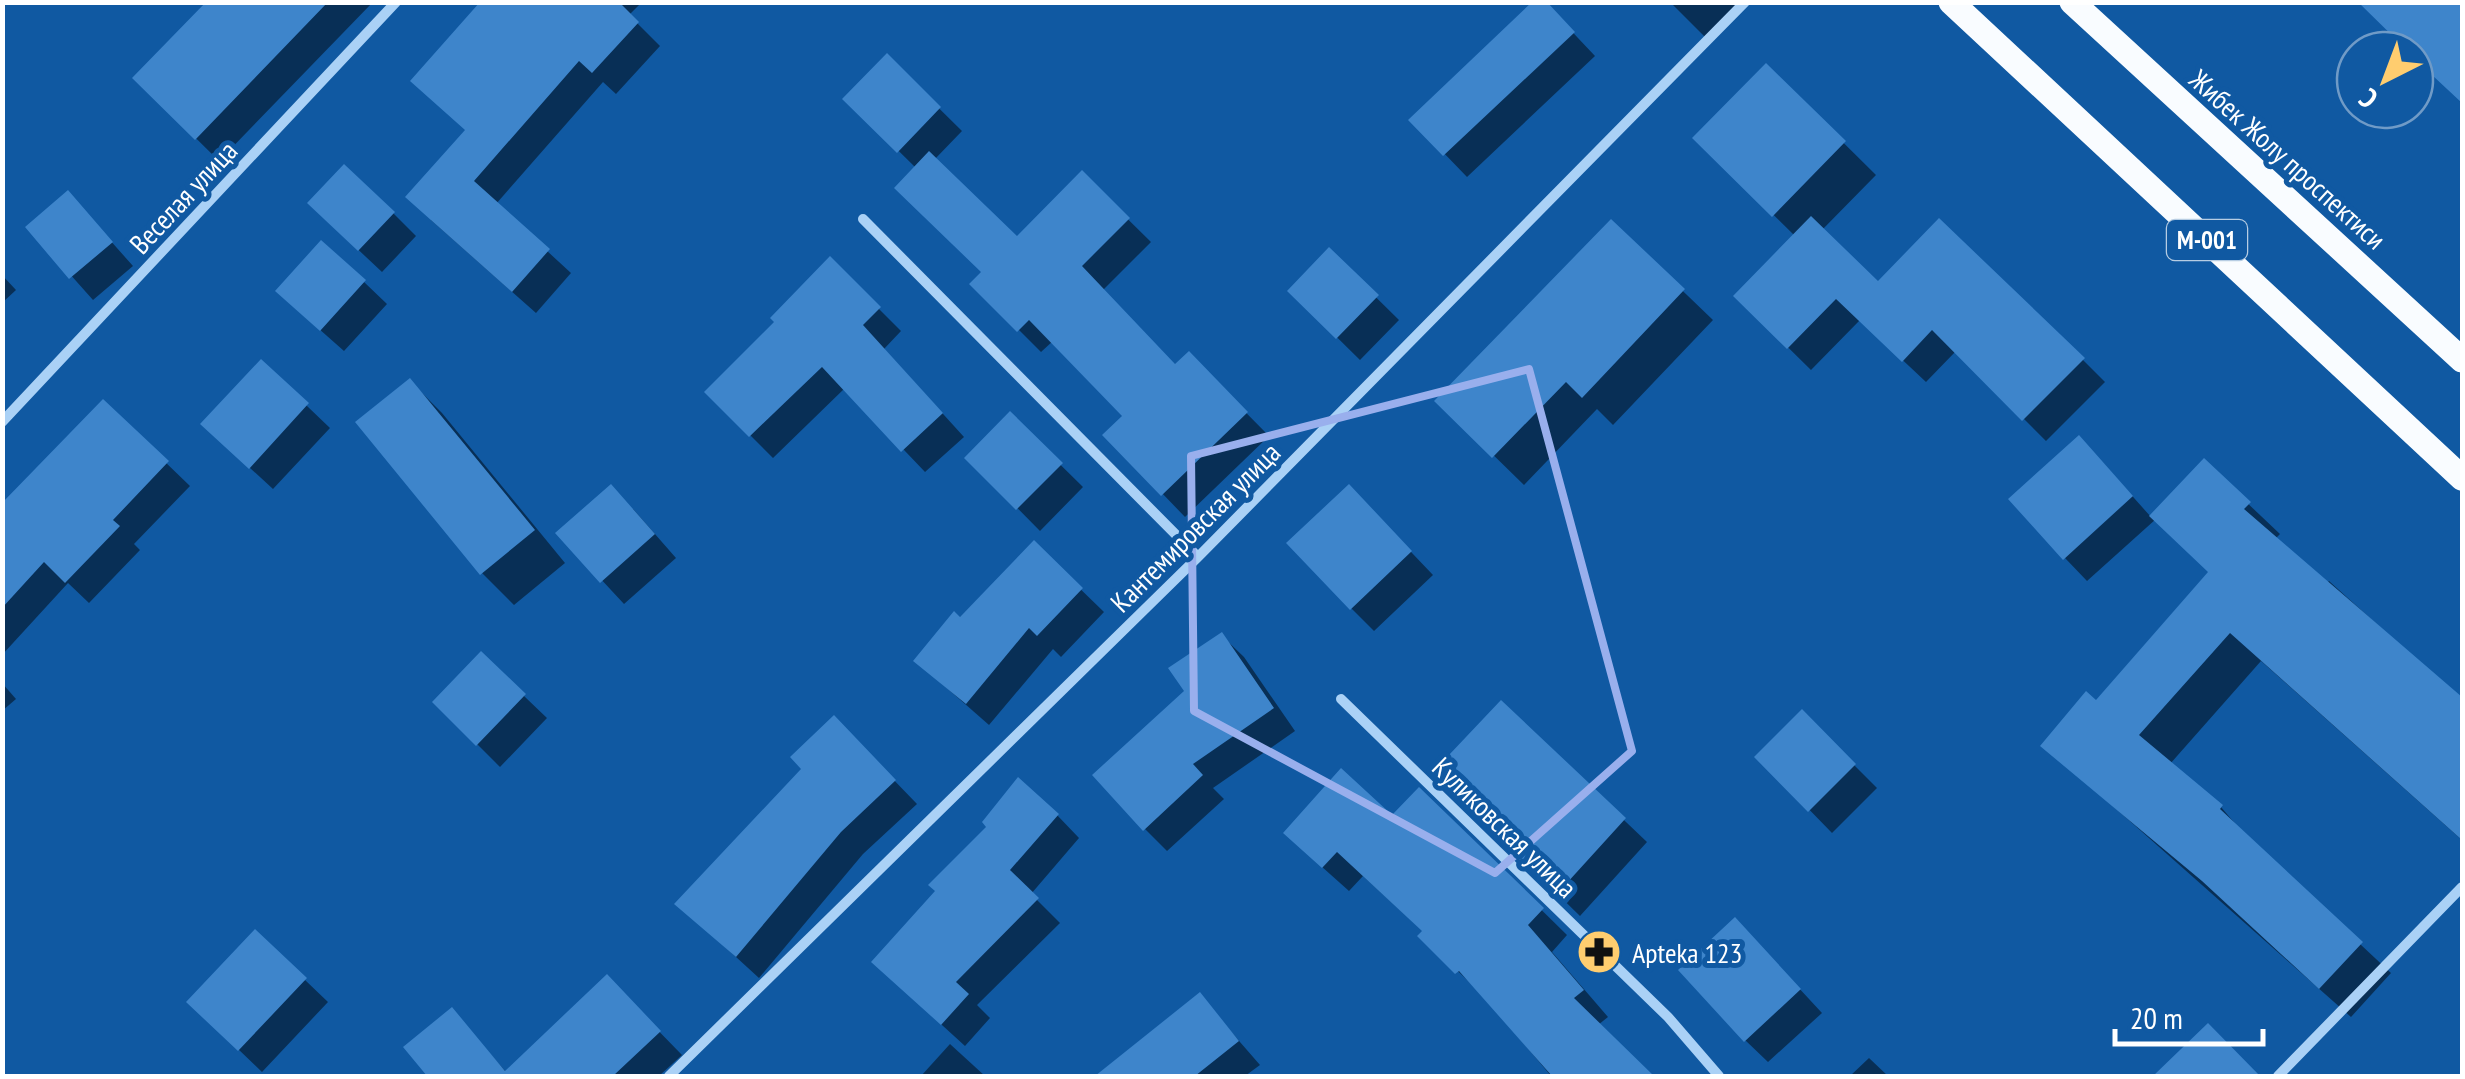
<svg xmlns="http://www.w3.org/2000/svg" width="2465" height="1079" viewBox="0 0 2465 1079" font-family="'PT Sans Narrow',sans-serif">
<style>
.shadow{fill:#0007}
.building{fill:#3e85cb}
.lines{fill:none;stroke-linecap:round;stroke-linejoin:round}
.minor{stroke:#aad1f6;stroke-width:10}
.primary{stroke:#f9fcff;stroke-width:25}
.marked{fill:none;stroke:#99afed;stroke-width:8;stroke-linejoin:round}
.labels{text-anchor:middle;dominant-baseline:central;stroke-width:10;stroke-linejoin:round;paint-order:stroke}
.shield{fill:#1059a2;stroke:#b7cde3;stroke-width:2.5}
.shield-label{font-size:25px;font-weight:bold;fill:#fff}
.street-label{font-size:28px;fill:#fff;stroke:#1059a2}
.poi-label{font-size:28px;fill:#fff;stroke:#1059a2;text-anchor:start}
</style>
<rect width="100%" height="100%" fill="#1059a2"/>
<path class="shadow" d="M219 2H373L219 161 135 78Z
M483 2H642L629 15 660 46 616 94 603 82 496 204 571 273 536 313 431 220 467 131Z
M1544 2 1595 56 1467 177 1412 120Z
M1670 2H1742L1709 41Z
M2362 2H2462V101L2415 50Z
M887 57 962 131 935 159 1017 240 1082 174 1151 242 1103 290 1176 367 1189 355 1269 436 1185 517 1106 435 1126 416 1053 341 1041 352 973 284 984 273 916 168 846 99Z
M1766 66 1876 175 1822 230 1878 285 2083 360 2105 382 2046 441 1956 351 1926 382 1860 320 1811 370 1736 296 1795 236 1695 138Z
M68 193 133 266 93 300 28 227Z
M393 213 416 236 382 272 333 226Z
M1611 222 1713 320 1613 425 1597 409 1524 485 1438 401Z
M1329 251 1399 320 1360 360 1290 291Z
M830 260 901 331 884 349 964 437 925 472 845 388 773 458 707 392 778 322Z
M2 275 16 290 2 303Z
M364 282 387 304 344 351 301 313Z
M261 362 330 428 273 489 226 446Z
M410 381 442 413 565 563 514 605 482 573Z
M104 403 190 486 134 544 140 550 89 603 68 583 2 655V506Z
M1010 415 1083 487 1040 531 968 458Z
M2101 461 2151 517 2204 462 2280 534 2274 540 2325 585 2329 581 2462 701V840L2261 661 2170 764 2221 807 2249 840 2391 973 2351 1017 2044 745 2096 703 2211 573 2156 519 2087 581 2065 558Z
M633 509 676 558 624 604 559 534Z
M1371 510 1433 575 1374 631 1351 608Z
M1034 544 1104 612 1061 657 1053 649 989 725 916 661Z
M1221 635 1244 657 1295 731 1213 788 1224 799 1167 851 1145 829 1188 691Z
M481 655 547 718 500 767 435 702Z
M2 683 16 699 2 711Z
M1501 703 1647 842 1580 916 1434 774Z
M1802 713 1877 788 1832 833 1758 757Z
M834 718 917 804 863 854 759 978 678 904 805 769Z
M1419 790 1567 935 1552 952 1608 1017 1598 1025 1651 1076H1551L1484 996 1421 936 1424 932 1363 876 1349 891 1312 858 1392 819Z
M1057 815 1079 838 1031 894 1060 923 977 1005 990 1018 965 1046 897 984Z
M1757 943 1822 1013 1768 1062 1745 1040Z
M607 978 682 1055 659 1076H430L406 1048 451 1010 507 1073Z
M305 980 328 1002 262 1072 212 1024Z
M1200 996 1260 1065 1245 1076H1099Z
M2208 1027 2258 1076H2156Z
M950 1044 985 1076H921Z
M1869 1058 1888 1076H1850Z"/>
<path class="building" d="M206 2H328L195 140 132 78Z
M480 2H619L639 22 592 73 579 61 474 181 550 249 512 292 405 197 465 130 410 81Z
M1532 2H1547L1575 32 1443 156 1408 120Z
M2358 2H2462V103L2417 61 2415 50H2407Z
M887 53 941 107 897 153 842 99Z
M1766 63 1846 141 1772 217 1692 138Z
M929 151 1017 236 1082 170 1130 218 1082 266 1175 364 1189 351 1248 412 1161 496 1102 435 1122 416 1029 320 1017 332 969 284 981 272 894 188Z
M344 164 395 212 358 251 307 203Z
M68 190 113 242 69 279 25 227Z
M1811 216 1878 281 1939 218 2085 358 2022 421 1932 330 1902 362 1836 299 1787 349 1733 296Z
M1611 219 1685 289 1582 398 1566 382 1492 458 1434 401Z
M321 240 366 280 320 331 275 291Z
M1329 247 1379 295 1336 339 1287 291Z
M830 256 881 307 863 325 943 413 901 452 822 367 749 437 704 392 774 322 770 318Z
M261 359 309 403 249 469 200 424Z
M410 378 535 530 480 575 355 422Z
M103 399 169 461 113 520 120 526 65 583 44 562 2 608V503Z
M1010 411 1063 463 1016 510 964 458Z
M2079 435 2133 496 2063 560 2008 499Z
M2204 458 2251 502 2244 509 2462 697V840L2230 633 2139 735 2223 805 2220 809 2363 942 2319 989 2202 881 2040 746 2086 691 2096 700 2208 572 2149 516Z
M611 484 655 534 600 583 555 533Z
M1349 484 1412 551 1350 610 1286 543Z
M1034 540 1083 588 1037 636 1029 628 966 704 913 661 954 611 960 617Z
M1222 632 1274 708 1193 764 1203 775 1143 831 1092 775 1184 691 1168 668Z
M481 651 526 694 476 746 432 702Z
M1501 700 1626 818 1556 895 1431 774Z
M1802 709 1856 764 1808 812 1754 757Z
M834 715 896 780 841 832 736 957 674 904 801 769 790 757Z
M1341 768 1392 815 1419 787 1544 908 1528 925 1584 990 1574 998 1654 1076H1552L1459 971 1455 974 1417 936 1422 931 1337 852 1322 868 1283 833Z
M1018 777 1059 814 1010 870 1039 898 956 982 969 994 941 1025 871 962 935 891 928 885 986 827 982 822Z
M1735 917 1801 989 1744 1042 1678 970Z
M255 929 307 978 238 1051 186 1002Z
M607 974 661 1031 613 1076H427L403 1047 452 1007 505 1071Z
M1200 992 1239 1041 1195 1076H1095Z
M2208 1023 2260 1076H2153Z"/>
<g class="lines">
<path class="minor" d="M863 219 1198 557
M2 422 396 2
M1341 699 1668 1017 1719 1076
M669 1076 1198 557 1745 2
M2278 1076 2462 887"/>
<path class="primary" d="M1951 2 2462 478
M2072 2 2462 360"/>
</g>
<path class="marked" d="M1529 369 1632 751 1495 873 1194 711 1191 456Z"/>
<defs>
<symbol id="pharmacy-disc" viewBox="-11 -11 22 22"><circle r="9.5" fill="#ffcd6f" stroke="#1059a2"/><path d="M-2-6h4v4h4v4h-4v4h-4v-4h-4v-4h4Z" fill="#111"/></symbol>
</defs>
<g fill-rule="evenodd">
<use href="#pharmacy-disc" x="1574" y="927" width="50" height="50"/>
</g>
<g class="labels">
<rect class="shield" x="2167" y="220" width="80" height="40" rx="8"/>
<g class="shield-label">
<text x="2207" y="240">М-001</text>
</g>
<g class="street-label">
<text transform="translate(2288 159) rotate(42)">Жибек Жолу проспектиси</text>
<text transform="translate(183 197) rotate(-47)">Веселая улица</text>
<text transform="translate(1195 527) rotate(-45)">Кантемировская улица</text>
<text transform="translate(1505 827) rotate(44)">Куликовская улица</text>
</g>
<g class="poi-label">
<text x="1632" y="952">Apteka 123</text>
</g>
</g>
<rect width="2465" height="1079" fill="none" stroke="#ffffff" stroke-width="10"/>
<g transform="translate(2385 80) rotate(222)"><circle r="48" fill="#1059a2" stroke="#709bc7" stroke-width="2.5"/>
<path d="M0-8L18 38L0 25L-18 38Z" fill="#ffcd6f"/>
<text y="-15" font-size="28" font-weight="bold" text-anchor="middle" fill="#ffffff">С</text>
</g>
<path d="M2115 1029v15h148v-15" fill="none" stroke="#ffffff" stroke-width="5"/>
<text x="2130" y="1029" font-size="30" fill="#ffffff" stroke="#1059a2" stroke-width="8" paint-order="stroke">20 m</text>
</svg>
